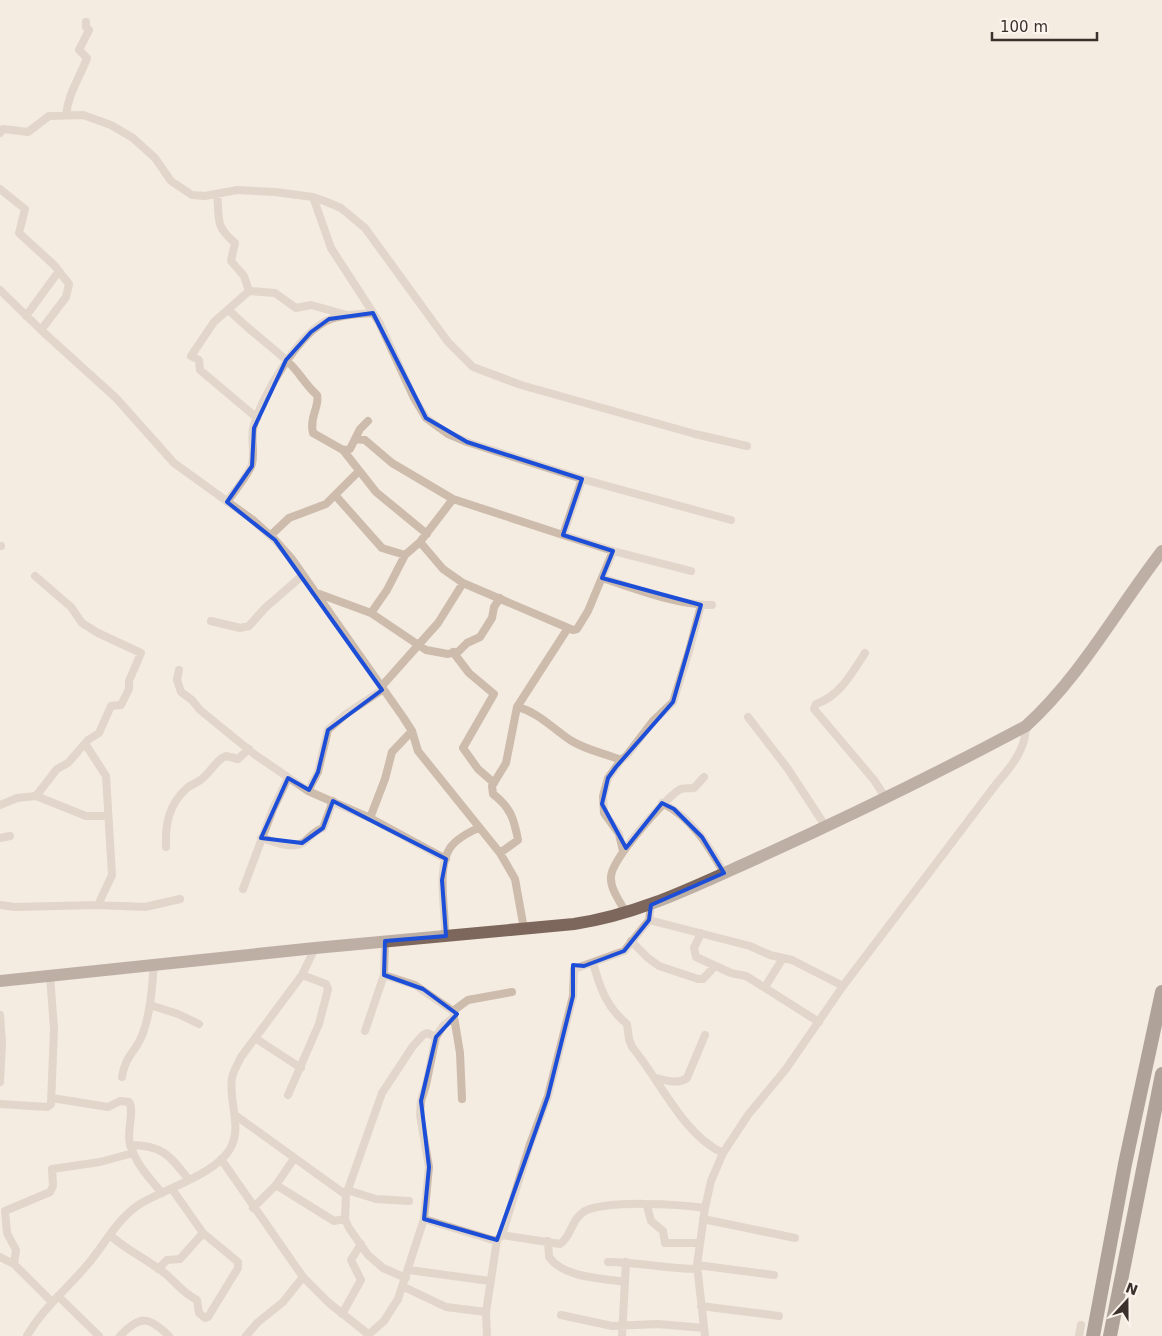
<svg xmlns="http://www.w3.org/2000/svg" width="1162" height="1336" viewBox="0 0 1162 1336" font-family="'DejaVu Sans',sans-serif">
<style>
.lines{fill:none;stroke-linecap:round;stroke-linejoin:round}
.street{stroke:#cdbbac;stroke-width:8}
.primary{stroke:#7d675c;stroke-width:12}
.highway{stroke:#5c4a42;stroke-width:14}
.marked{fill:none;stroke:#1d4ed8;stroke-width:4;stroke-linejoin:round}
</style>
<rect width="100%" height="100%" fill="#f4ebe1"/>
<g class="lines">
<path class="street" d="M66 115C68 94 80 77 87 58L79 50 89 30 86 27V22
M0 133 3 129 28 132 49 116 83 115 111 125 133 138 155 158 171 181 192 195 205 196 237 190 275 192 313 197 327 202 341 208 365 228 448 342 473 367 521 385 695 434 747 446
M0 189 25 209 19 233 54 265 69 284 66 297 41 330
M217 194C220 220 214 225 235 243L231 261 244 276 249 291
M313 197 331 248 379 322 414 398 426 418 448 434 467 442 582 479 731 520
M0 290 41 330 116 398 174 463 253 520 275 540 292 559 403 717 412 731 418 751 500 853 515 879 524 929
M229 310C247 329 268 343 287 361 299 371 305 385 317 395 320 406 309 417 313 433L343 450 376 492 427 534
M26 316 59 271
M257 418 200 370 199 360 191 356 214 322 249 291 275 293 296 308 311 305 347 315
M355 439 365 440 392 463 453 499 563 535
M343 450 350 449 360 429 368 421
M582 479 563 535 613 551 691 571
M335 495 382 548 405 555
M227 502C233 493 250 473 252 464 255 453 251 441 253 429 260 398 300 330 331 319 345 314 359 314 373 313
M271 535 289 518 326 504 359 471
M420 542 443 569 463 583 573 630 577 629 588 611 613 551
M0 546H1
M35 576 71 607 82 623 98 633 141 653 129 681V689L121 705 111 706 99 733 88 740 68 763 57 769 36 796
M602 578C637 589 676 605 712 605
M314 592 371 613 426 650 448 654 459 651 467 643 480 637 492 618 494 607 500 598
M371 613 387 590 405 555 420 542 453 499
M211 621 240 628 249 626 265 608 303 575
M453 652 469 673 494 694 463 748 478 769 494 783
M865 653C852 673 840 696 816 704L814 709 874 780 885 797
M179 670 177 680 181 692 192 700 200 710 254 754 308 791 370 818 446 859
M381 687 438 623 463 583
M517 707C538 712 552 728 570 740 586 750 603 753 621 760
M748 717 788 769 826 827
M308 791 318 772 328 730 346 714 382 690
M662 803C692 818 708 845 724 873
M0 805 17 798 36 796 86 816H108
M370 818 385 779 392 752 412 731
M0 838 10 836
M261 838C273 841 293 850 304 842 311 836 314 831 323 828L333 801
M166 847C165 824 169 804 187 788 192 784 199 782 203 778 210 772 215 763 222 758L226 756 238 759 249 749
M623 851 619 834 604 813 603 796 608 778 621 760 627 755 653 721 673 702 689 651 701 605
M500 853 518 840C514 819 511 808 493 794L492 786 506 763 517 707 568 628
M243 889 273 809 288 778
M0 905 15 907 98 905 112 875 106 776 86 745
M98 905 145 907 180 899
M626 913C621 903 610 889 611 877 611 860 664 800 679 790 684 787 689 789 694 788L704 777
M649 920 750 946 770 955 792 960 843 986
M701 933 694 948 696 957 731 973 746 976 819 1022
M441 936 445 930C445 907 437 867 450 848 456 839 468 833 478 828
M631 941 648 958 659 966 698 979H703L714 967
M593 963C600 988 607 1008 627 1024L629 1039 632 1047C660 1080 683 1135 723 1153
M384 975 415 985 453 1011 460 1053 462 1099
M765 987 783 958
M150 1005 178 1014 199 1024
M453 1011 468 1000 512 992
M0 1015 2 1043 0 1082
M365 1031 384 975 385 941
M255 1038 301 1068
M122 1077C125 1055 137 1051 143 1033 151 1010 152 987 154 964
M655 1078C666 1080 678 1085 687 1078L705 1035
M288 1095 319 1024 328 989 326 984 302 975
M52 1098 108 1107 120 1101 129 1102C135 1111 126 1132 130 1144 135 1163 150 1179 162 1193
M0 1104 47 1107 51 1104 54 1029 50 975
M235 1115 346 1195
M130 1145C163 1145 170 1156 189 1180
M221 1159 303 1277 329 1303 368 1334
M276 1185 334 1221 345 1219
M347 1190 376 1199 409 1201
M647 1206 651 1221 663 1231 665 1243H699
M253 1208 276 1185 293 1160
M424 1219 493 1240H497L502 1235 530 1144 548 1096 573 996 574 969 624 951 649 920 651 905
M703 1219 795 1238
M110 1235C127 1251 149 1260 167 1275 178 1285 183 1293 197 1300L199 1313 205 1318 208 1317 238 1268V1262L203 1233 172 1189
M502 1235 560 1244C572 1236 571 1219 585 1211 608 1200 679 1204 705 1208
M548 1241 549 1257C564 1278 600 1278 625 1282
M0 1257 14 1264 52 1302
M608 1262C640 1262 666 1269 697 1269
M14 1264 16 1250 7 1233 5 1211 50 1192 53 1186 52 1169 100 1162 133 1153
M697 1265 774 1275
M158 1269 167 1260 180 1259 203 1233
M409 1270 490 1281
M406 1278 383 1268 368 1255 349 1228 345 1219 346 1195 382 1093 413 1046 423 1035 427 1033 436 1037
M404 1287 446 1307 486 1312
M58 1296 99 1336
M701 1306 779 1316
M342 1314 361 1280 351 1260 361 1244
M561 1315 612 1326 658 1324 704 1328
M27 1336C43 1308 68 1288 88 1264 104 1245 116 1221 137 1206 162 1189 214 1176 230 1149 243 1127 228 1101 232 1078 233 1071 238 1064 241 1057L302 975 315 948
M120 1336C140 1315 149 1316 169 1336
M246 1336 257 1323 283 1302 303 1277
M367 1336 384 1321 398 1299 424 1219 429 1167 420 1115 421 1101 426 1085 436 1037 443 1026 454 1017
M487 1336 486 1312 497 1240
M622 1336 626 1262
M705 1336 697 1265 705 1208 711 1181 723 1153 748 1115 786 1069 843 986 997 783C1011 767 1026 749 1026 726
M1079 1336 1081 1325"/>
<path class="primary" d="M0 981 315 948 574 924C637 915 693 887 751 861 844 819 936 774 1026 726 1081 676 1117 609 1162 551"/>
<path class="highway" d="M1093 1336 1125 1164 1162 992
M1110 1336 1162 1074"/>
</g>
<path d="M0 0H1162V1336H0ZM373 313 426 418 467 442 582 479 563 535 613 551 602 578 701 605 673 702 616 767 608 778 602 804 626 848 662 803 674 809 702 837 724 873 651 905 649 920 624 951 584 966 573 965V996L548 1096 497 1240 424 1219 429 1167 421 1101 436 1037 457 1014 423 989 384 975 385 941 446 936 442 880 446 859 333 801 323 828 302 843 261 838 288 778 309 790 318 772 328 730 382 690 275 540 227 502 252 466 254 428 286 360 311 332 329 319Z" fill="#f4ebe1" fill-opacity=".55" fill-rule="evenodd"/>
<path class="marked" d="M373 313 426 418 467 442 582 479 563 535 613 551 602 578 701 605 673 702 616 767 608 778 602 804 626 848 662 803 674 809 702 837 724 873 651 905 649 920 624 951 584 966 573 965V996L548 1096 497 1240 424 1219 429 1167 421 1101 436 1037 457 1014 423 989 384 975 385 941 446 936 442 880 446 859 333 801 323 828 302 843 261 838 288 778 309 790 318 772 328 730 382 690 275 540 227 502 252 466 254 428 286 360 311 332 329 319Z"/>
<g transform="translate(1127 1301) rotate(21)" stroke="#fbf5ee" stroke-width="4" paint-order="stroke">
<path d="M0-4L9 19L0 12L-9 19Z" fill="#3b302b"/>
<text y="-8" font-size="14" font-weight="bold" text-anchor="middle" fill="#3b302b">N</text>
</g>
<path d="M992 32v8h105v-8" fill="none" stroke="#3b302b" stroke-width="2.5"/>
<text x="1000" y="32" font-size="15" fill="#3b302b" stroke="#fbf5ee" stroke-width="4" paint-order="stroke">100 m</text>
</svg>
